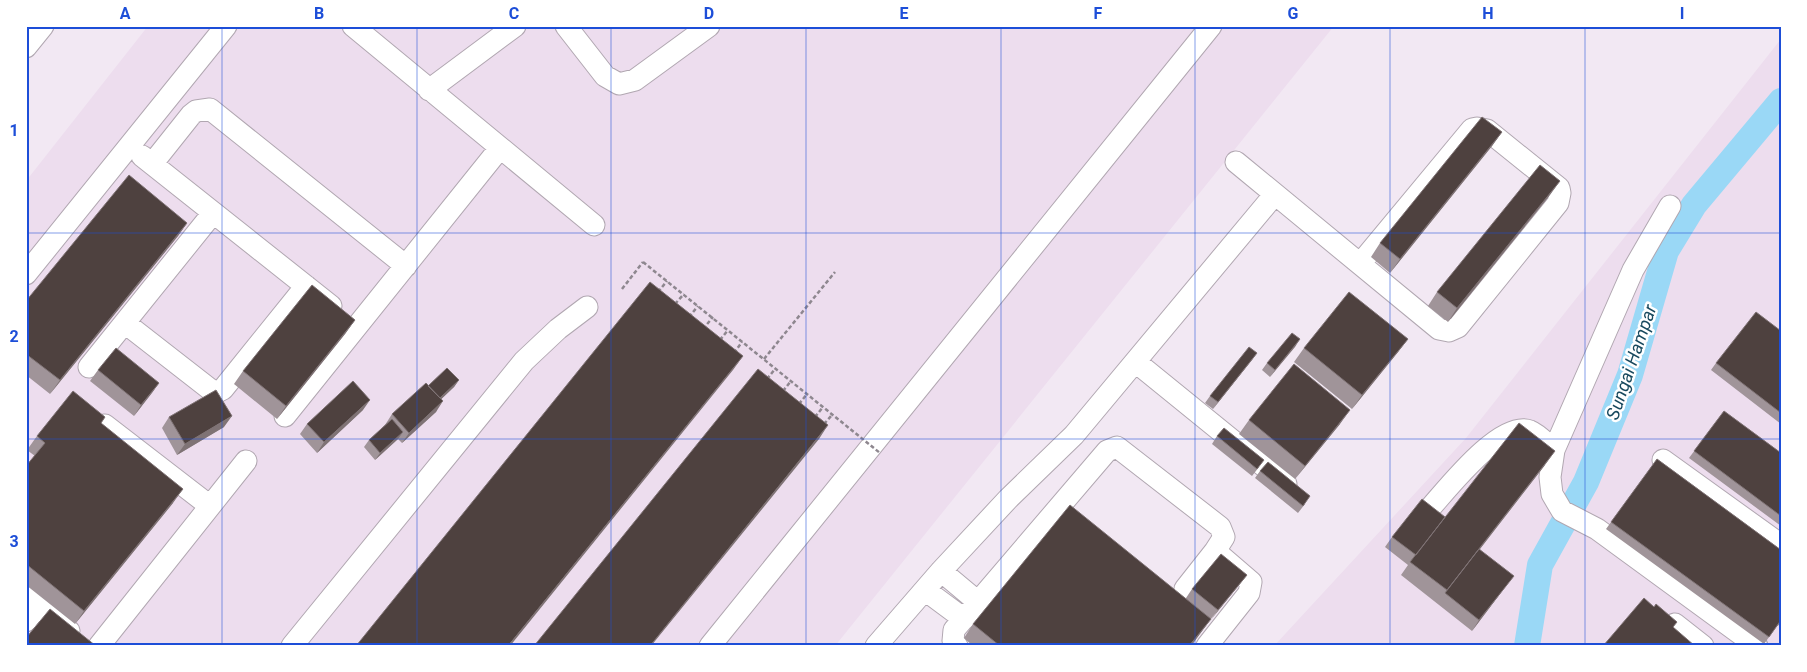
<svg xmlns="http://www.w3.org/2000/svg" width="1807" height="672" viewBox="0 0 1807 672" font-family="Roboto,sans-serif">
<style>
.built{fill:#edddee}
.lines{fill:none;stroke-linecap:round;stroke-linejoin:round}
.river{stroke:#9ad8f6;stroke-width:26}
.minor-casing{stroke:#b1a7b1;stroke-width:23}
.path{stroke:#8e878f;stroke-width:2.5;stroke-dasharray:4 2.5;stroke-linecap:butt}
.minor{stroke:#fff;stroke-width:21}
.path-bridge{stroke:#8e878f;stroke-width:2.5;stroke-dasharray:4 2.5;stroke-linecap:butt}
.wall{fill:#a09499}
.shaded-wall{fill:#7f7375}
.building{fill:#4e413f;stroke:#7f7375}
.grid{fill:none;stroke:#1d4ed8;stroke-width:1;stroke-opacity:0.55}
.labels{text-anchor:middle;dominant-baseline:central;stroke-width:5;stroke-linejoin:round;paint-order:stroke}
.water-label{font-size:18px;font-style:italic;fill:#18495e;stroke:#fff}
.neatline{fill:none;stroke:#1d4ed8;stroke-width:2}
.grid-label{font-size:16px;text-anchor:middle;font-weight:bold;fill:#1d4ed8}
</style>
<rect width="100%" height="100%" fill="#f2e8f3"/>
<path class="built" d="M148 26H1334L835 646H26V181Z
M1781 39V646H1274L1466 438Z"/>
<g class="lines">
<path class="river" d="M1527 646 1540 565 1586 482 1630 375 1666 251 1694 205 1781 101"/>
<defs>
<path id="minor" d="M353 26 594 225
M566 26 605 76 619 84 635 80 709 26
M26 47 43 26
M429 90 515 26
M142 156 331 306
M1236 162 1439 329 1449 331 1458 327 1558 203 1560 193 1559 188 1487 130 1477 128 1472 129 1360 264
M152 164 191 115 196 111 210 109 406 266
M1670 206 1633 270 1554 450 1550 477 1552 494 1562 511 1597 529 1757 646
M26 274 226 26
M125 323 211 390 217 392 223 389 306 286
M1137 363 1286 484
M89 367 213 213
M285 416 500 148
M105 425 210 506
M1663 460 1781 545
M1431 507C1448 488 1502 419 1530 431 1538 434 1547 444 1554 450
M941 571 978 602
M1185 589 1215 551
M925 590 964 619
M26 597 69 631
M26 621 38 606
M1675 624 1703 646
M99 646 246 461
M292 646 524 361 558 329 587 307
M710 646 1211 26
M876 646 941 571 1008 499 1074 435 1275 194
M957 646 953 641 954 630 1107 451 1117 447 1220 527 1224 537 1215 551 1251 582 1249 593 1207 646"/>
</defs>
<use href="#minor" class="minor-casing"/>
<path class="path" d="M622 289 643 262
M658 292 667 281
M675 304 684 294
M689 317 698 306
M703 329 713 317
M720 340 728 330
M734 353 742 342
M764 359 835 272
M767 379 775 369
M783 391 791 381
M799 404 807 394
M815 417 823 407
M824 424 832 415"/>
<use href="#minor" class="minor"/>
<path class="path-bridge" d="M643 262 880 453"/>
</g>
<path class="wall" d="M1502 132 1492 146 1390 273 1371 257 1380 243Z
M1550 195 1448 322 1428 306 1437 292Z
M187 223 178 236 50 394 26 375V301Z
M355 320 345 334 277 419 234 384 243 371Z
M1781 331V424L1711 370 1716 363Z
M1300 339 1270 377 1262 370 1267 363Z
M1408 339 1398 352 1352 409 1294 362 1304 348Z
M1257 353 1213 409 1205 403 1210 396Z
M98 370 159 383 134 416 90 381Z
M459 380 454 387 441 399 436 412 402 443 398 439 375 460 364 447 369 440 385 425 392 414Z
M363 410 317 453 300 434 307 424Z
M1724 411 1781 453V526L1689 458Z
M105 417 101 423 173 503 75 624 26 585V466L35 456 27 450 37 436Z
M169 417 224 427 177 455 162 428Z
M1249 420 1340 424 1295 479 1239 434Z
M1217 436 1259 467 1252 476 1212 444Z
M1657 459 1781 550V624L1777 626 1764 644 1606 529Z
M1545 465 1480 549 1506 586 1472 631 1401 575 1408 565 1385 547 1392 537 1445 517Z
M1260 471 1305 504 1298 513 1255 478Z
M1247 575 1239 585 1210 620 1191 646H973L964 638 973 624 1186 598 1192 589Z"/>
<path class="shaded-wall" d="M1502 132 1492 146 1390 273 1400 259Z
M1560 181 1550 195 1448 322 1457 308Z
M187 223 178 236 50 394 60 380Z
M355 320 345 334 277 419 286 406Z
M1300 339 1295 347 1270 377 1275 370Z
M1408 339 1398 352 1352 409 1362 395Z
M1257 353 1252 360 1213 409 1218 402Z
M743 356 733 370 510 646H508Z
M459 380 454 387 432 408 437 401Z
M159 383 152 393 134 416 141 405Z
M370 400 363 410 317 453 324 442Z
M443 401 436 412 402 443 409 433Z
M1350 410 1340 424 1295 479 1305 466Z
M232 416 224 427 177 455 185 444Z
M828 425 819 439 651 646H650Z
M403 432 398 439 375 460 380 453Z
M1555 451 1545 465 1445 594V593Z
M183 489 173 503 75 624 84 611Z
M1247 575 1239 585 1210 621 1218 610Z
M1514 576 1506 586 1472 631 1479 620Z
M1211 619 1191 646H1189Z"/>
<path class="building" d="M1482 117 1502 132 1400 259 1380 243Z
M1540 165 1560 181 1457 308 1437 292Z
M129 175 187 223 60 380 26 354V301Z
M650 282 743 356 508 646H356Z
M312 285 355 320 286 406 243 371Z
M1349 292 1408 339 1362 395 1304 348Z
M1756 312 1781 331V413L1716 363Z
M1292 333 1300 339 1275 370 1267 363Z
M1249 347 1257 353 1218 402 1210 396Z
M116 348 159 383 141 405 98 370Z
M1294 364 1350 410 1305 466 1249 420Z
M447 368 459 380 440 398 428 386Z
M758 369 828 425 650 646H534Z
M353 381 370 400 324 442 307 424Z
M426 383 443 401 409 433 392 414Z
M216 390 232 416 185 444 169 417Z
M73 391 105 417 101 423 183 489 84 611 26 564V466L45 443 37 436Z
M1724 411 1781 453V516L1694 451Z
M392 419 403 432 380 453 369 440Z
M1519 423 1555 451 1447 590 1410 562Z
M1224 428 1264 460 1257 469 1217 436Z
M1657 459 1781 550V620L1769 637 1611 522Z
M1268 462 1310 496 1303 506 1260 471Z
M1422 499 1445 517 1416 555 1392 537Z
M1070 505 1211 619 1189 646H1000L973 624Z
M1479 549 1514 576 1479 620 1445 593Z
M1221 554 1247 575 1218 610 1192 589Z
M1644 598 1654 607 1656 604 1677 622 1673 627 1695 646H1603Z
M50 609 96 646H26V638Z"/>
<path class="grid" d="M222 26V646M417 26V646M611 26V646M806 26V646M1001 26V646M1195 26V646M1390 26V646M1585 26V646M26 233H1781M26 439H1781"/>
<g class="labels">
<g class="water-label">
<text transform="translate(1631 362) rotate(-71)">Sungai Hampar</text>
</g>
</g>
<rect width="1807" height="672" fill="none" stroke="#ffffff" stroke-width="55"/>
<rect x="28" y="28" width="1752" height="616" class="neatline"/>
<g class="grid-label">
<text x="125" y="19">A</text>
<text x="319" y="19">B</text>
<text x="514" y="19">C</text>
<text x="709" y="19">D</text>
<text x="904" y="19">E</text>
<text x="1098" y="19">F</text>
<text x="1293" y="19">G</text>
<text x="1488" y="19">H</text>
<text x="1682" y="19">I</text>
<text x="14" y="136">1</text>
<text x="14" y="342">2</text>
<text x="14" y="547">3</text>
</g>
</svg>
